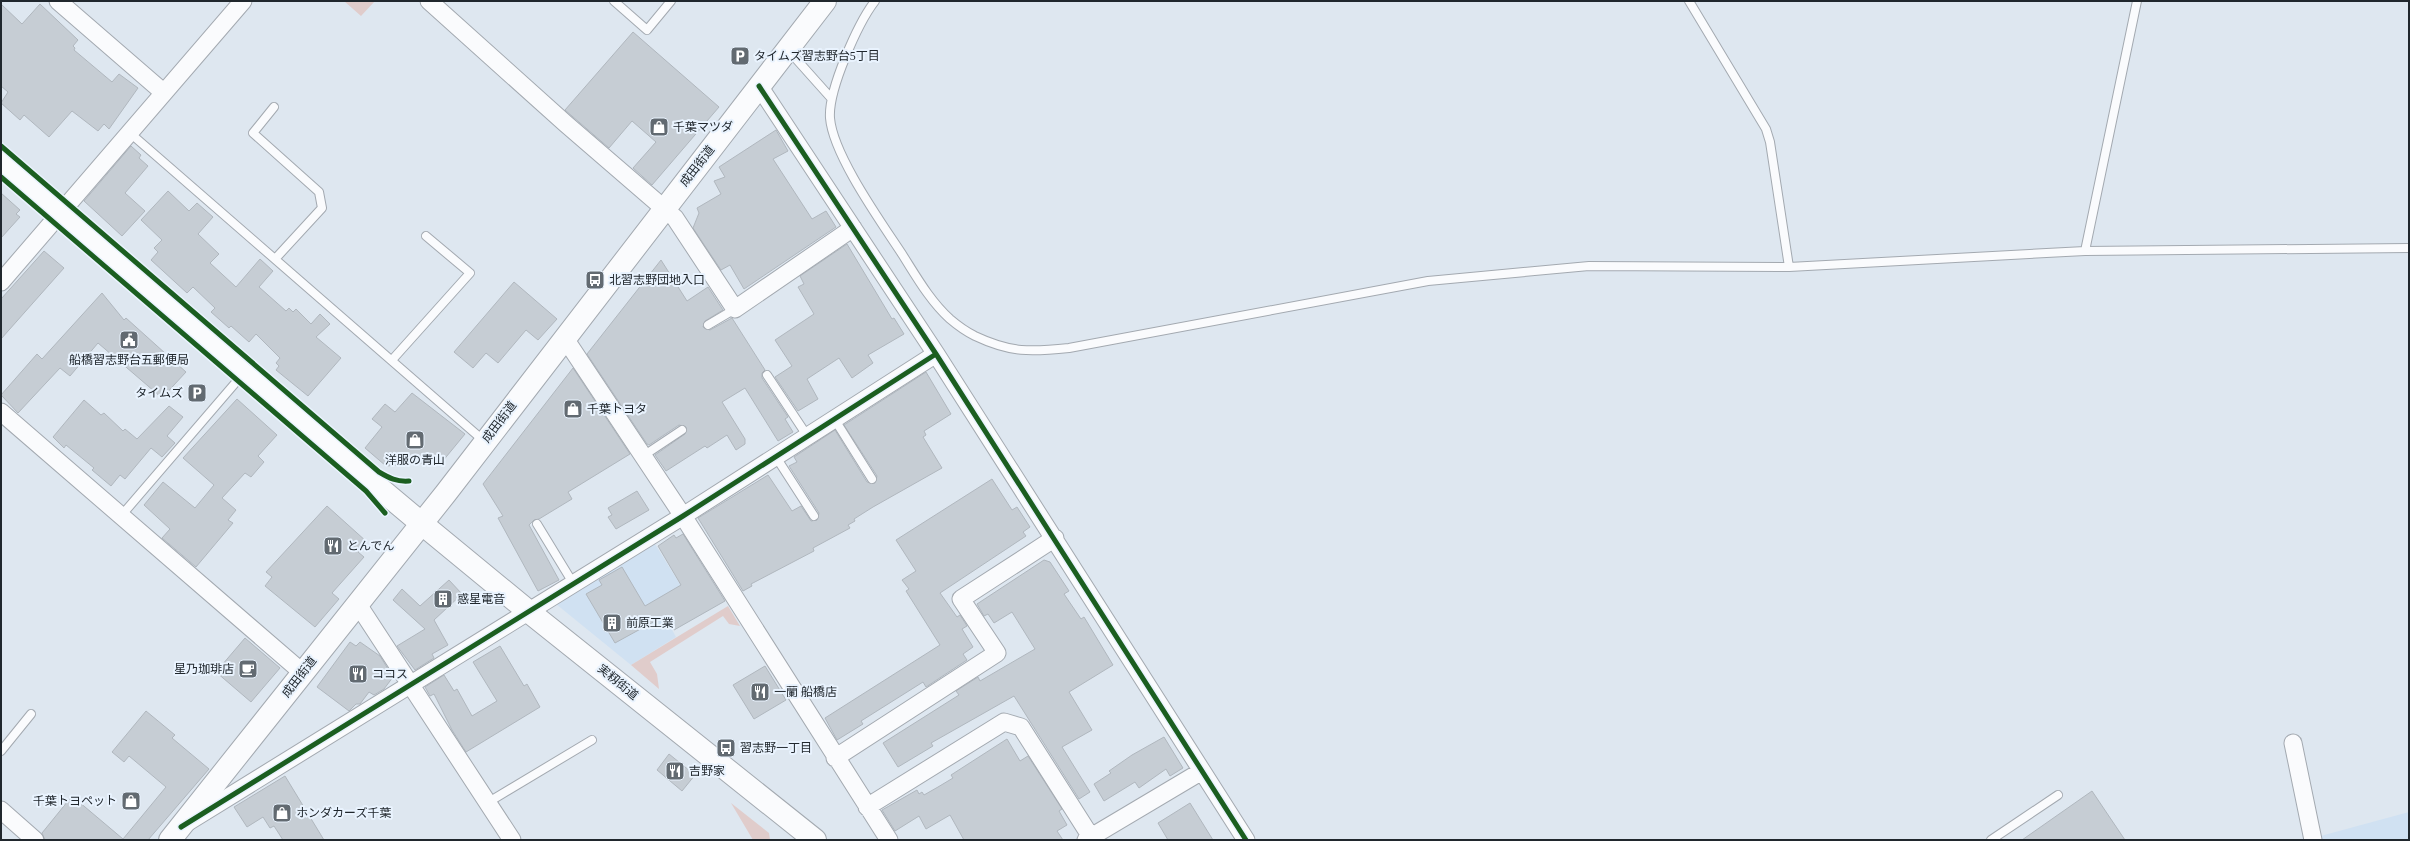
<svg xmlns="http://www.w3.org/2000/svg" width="2410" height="841" viewBox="0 0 2410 841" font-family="'Times New Roman','Noto Sans JP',serif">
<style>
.built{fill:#d0e1f2}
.green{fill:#e0cccb}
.building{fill:#c6cdd4;stroke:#b0b7be}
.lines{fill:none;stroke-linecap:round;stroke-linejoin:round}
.lane-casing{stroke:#a3a9b0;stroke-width:10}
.street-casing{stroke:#a3a9b0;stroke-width:19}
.secondary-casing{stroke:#a3a9b0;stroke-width:24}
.primary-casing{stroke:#a3a9b0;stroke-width:24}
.highway-casing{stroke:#a3a9b0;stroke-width:24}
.lane{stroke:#fafbfd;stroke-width:8}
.street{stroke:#fafbfd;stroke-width:17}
.secondary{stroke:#fafbfd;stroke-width:22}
.primary{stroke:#fafbfd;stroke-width:22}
.highway{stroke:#fafbfd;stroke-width:22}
.cycleway-casing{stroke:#e9f3fe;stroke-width:8}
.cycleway{stroke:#1b5e20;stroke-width:5}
.labels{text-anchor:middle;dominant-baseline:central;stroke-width:4;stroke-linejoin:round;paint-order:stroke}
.poi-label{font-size:12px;fill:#20272d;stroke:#e9f3fe;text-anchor:start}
.street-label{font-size:12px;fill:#20272d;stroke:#e9f3fe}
</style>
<rect width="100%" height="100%" fill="#dee7f0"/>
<path class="built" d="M655 544 691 602 665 617 676 637 631 665 556 604Z
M2409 812V840H2319L2317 837Z"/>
<path class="green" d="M344 1H375L361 16Z
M728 606 740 626 729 624 723 616 650 662 657 674 659 689 631 665Z
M731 803 769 833 770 840H753Z"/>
<path class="building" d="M1 4 22 24 40 4 78 40 73 46 75 48 74 50 112 82 119 74 138 88 109 129 104 124 98 131 72 111 49 137 24 115 20 120 1 103 8 92 1 86Z
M633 32 719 107 652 185 633 168 656 142 632 121 609 148 565 110Z
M776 130 788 151 773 159 812 219 826 211 836 227 744 289 730 265 721 270 693 228 699 213 697 208 721 194 714 181 725 177 719 167Z
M131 146 141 155 139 158 148 166 125 193 145 211 122 236 84 201Z
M168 191 189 211 197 203 213 217 198 234 219 254 210 263 236 287 260 259 273 271 259 287 286 311 289 308 293 312 296 309 311 324 320 314 330 324 316 337 341 358 308 396 276 370 279 366 276 363 280 358 256 334 249 342 231 326 229 328 211 312 215 308 193 287 187 293 151 260 158 252 154 248 162 240 141 220Z
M1 193 20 210 16 214 20 217 1 238Z
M847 244 892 319 894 318 904 334 868 355 873 363 852 378 839 358 807 379 818 399 798 411 775 377 792 366 775 340 814 314 798 287 804 284 800 276Z
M44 251 64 268 1 339V299Z
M661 260 687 301 708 287 723 310 705 321 703 327 710 330 732 318 765 370 762 373V378L788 417 785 419 793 432 778 441 745 388 722 402 745 439V444L736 450 727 435 707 448 705 446 666 471 655 455 685 434 686 427 679 425 649 445 647 444 587 354Z
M514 282 557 319 538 340 526 330 498 363 486 353 473 368 454 352Z
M102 293 124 320 126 318 186 372 162 398 98 343 70 376 60 368 18 413 1 395 37 354 42 359Z
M573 368 630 454 568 492 572 499 539 519 534 520 529 525 559 580 538 591 498 518 503 516 483 484Z
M926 372 951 414 924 431 926 435 923 437 942 468 873 507 854 519 855 521 848 525 850 528 813 548 814 551 751 584 752 586 743 591 698 518 768 475 792 511 801 506 811 521 817 520 819 513 789 466 797 462 794 457 835 430 867 482 875 483 877 476 844 425Z
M412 393 465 434 442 462 386 466 365 448 382 427 372 419 385 404 395 412Z
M237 399 277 435 258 456 264 462 251 477 245 473 222 498 236 510 228 520 233 523 196 567 162 538 170 529 144 505 163 482 195 508 214 485 183 458Z
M84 400 101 415 104 413 123 431 125 429 137 439 169 406 183 417 167 436 175 443 162 457 151 448 125 479 120 475 111 486 92 470 94 468 66 445 64 448 53 437Z
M992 479 1012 510 1017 507 1030 527 1023 532 1026 536 940 593 957 617 960 615 967 626 962 629 973 647 963 654 967 660 926 687 923 682 861 721 863 724 837 740 825 718 940 645 906 591 909 589 902 580 916 571 896 540Z
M637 491 649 510 616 529 608 517 612 515 608 508Z
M327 506 367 542 358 552 364 557 332 593 339 599 315 627 265 586 272 577 266 572Z
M683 534 725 601 674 630 666 615 615 643 586 594 602 585 599 580 622 567 645 606 681 585 658 546 674 535 676 538Z
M1044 560 1050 562 1069 591 1064 594 1081 619 1084 617 1113 665 1069 692 1092 730 1062 747 1090 792 1079 799 1014 696 931 743 933 746 898 767 883 743 959 695 956 691 978 677 980 681 1035 649 1012 612 994 623 988 614 984 616 977 604Z
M449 580 462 594 434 620 448 645 432 654 434 658 415 670 397 646 425 629 393 600 402 589 420 606Z
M245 638 280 668 251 702 216 672Z
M350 642 356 646 360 642 380 656 393 677 384 689 374 695 369 692 360 704H356L349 711 317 687Z
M500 646 524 686 527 684 540 707 466 752 452 730 434 694 430 696 425 687 444 675 454 691 457 689 472 716 497 701 473 662Z
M765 666 786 700 754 719 733 685Z
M146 711 175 735 172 738 209 769 148 840H45L42 833 72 796 123 839 166 787 129 756 124 762 112 752Z
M1164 737 1183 768 1170 776 1166 769 1139 788 1135 782 1104 801 1094 784 1111 773 1109 771 1132 755Z
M1007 739 1020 761 1028 756 1062 809 1059 811 1067 825 1057 831 1063 840H964L950 815 926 829 919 816 895 831 882 810 917 790 919 794 922 792 924 795 938 787 953 778 951 775Z
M669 754 695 775 682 791 657 770Z
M285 776 324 840H283L274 826 270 828 263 817 247 827 234 807Z
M2092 791 2125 840H2022Z
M1190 803 1213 840H1168L1158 823Z"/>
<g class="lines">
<defs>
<path id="lane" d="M614 1 647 30 671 1
M875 1C858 23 828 90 830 118 833 155 881 222 902 254 916 276 930 301 950 319 957 325 967 332 975 336 1011 353 1031 352 1069 348L1428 281 1589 266 1789 267 2085 251 2409 248
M1689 1 1766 129 1770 142 1789 267
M789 51 831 98
M274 107 253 133 319 192 322 208 276 258
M130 133 484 441
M2085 251 2137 1
M708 325 735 309
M392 360 470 273 426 236
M767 375 808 437
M835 420 872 479
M643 456 682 430
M776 457 814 516
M121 516 243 374
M537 524 573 583
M1 751 31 714
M487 803 592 740
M1991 840 2058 795"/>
<path id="street" d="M58 1 163 92
M429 1 566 124 675 218 735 309 853 228
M759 86 936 354 1246 840
M1 282 243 1
M564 337 683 516 889 840
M1 412 303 673
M357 603 512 840
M2293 743 2313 840
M835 758 997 653 961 599 1055 538
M867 807 1004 722 1021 727 1091 837
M1 810 35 840
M188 822 683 516 936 354
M1086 840 1202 771"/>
<path id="secondary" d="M1 162 243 374 421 523"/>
<path id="primary" d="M421 523 528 611 815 840"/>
<path id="highway" d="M170 840 446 493 825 1"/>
</defs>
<use href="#lane" class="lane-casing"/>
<use href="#street" class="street-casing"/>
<use href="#secondary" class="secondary-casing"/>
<use href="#primary" class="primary-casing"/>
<use href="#highway" class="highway-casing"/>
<use href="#lane" class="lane"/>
<use href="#street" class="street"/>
<use href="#secondary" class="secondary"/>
<use href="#primary" class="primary"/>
<use href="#highway" class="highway"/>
<defs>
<path id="cycleway" d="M759 86 936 354 1246 840
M1 146 379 472C389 478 397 482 409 481
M1 177 366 491 385 513
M181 827 683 516 936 354"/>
</defs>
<use href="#cycleway" class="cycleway-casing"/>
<use href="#cycleway" class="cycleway"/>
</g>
<defs>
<symbol id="parking-square" viewBox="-11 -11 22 22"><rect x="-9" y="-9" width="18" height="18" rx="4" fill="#626a71" stroke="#e9f3fe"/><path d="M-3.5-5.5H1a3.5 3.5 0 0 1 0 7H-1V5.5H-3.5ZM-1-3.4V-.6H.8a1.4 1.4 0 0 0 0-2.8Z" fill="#fff"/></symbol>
<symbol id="shop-square" viewBox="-11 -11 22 22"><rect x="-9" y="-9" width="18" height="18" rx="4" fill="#626a71" stroke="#e9f3fe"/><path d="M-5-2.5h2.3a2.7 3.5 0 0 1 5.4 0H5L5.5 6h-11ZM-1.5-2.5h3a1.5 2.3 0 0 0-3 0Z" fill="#fff"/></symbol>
<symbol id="bus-square" viewBox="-11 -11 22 22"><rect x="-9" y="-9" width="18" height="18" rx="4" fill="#626a71" stroke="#e9f3fe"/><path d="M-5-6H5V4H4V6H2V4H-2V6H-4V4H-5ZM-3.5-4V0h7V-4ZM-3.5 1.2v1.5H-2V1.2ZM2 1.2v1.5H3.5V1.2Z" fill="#fff"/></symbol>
<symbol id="civic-square" viewBox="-11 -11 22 22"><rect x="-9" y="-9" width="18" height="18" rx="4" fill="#626a71" stroke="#e9f3fe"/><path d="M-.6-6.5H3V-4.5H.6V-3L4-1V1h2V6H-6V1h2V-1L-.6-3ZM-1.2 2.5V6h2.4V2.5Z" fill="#fff"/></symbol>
<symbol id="restaurant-square" viewBox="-11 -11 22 22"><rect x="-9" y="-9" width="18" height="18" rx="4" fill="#626a71" stroke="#e9f3fe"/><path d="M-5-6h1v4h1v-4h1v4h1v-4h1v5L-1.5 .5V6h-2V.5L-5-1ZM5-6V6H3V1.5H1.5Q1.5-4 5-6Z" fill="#fff"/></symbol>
<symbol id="building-square" viewBox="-11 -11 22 22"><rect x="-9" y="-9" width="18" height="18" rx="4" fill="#626a71" stroke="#e9f3fe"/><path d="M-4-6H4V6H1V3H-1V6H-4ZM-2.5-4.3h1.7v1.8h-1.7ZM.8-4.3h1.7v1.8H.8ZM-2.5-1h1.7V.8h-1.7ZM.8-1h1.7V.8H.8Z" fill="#fff"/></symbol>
<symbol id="cafe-square" viewBox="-11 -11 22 22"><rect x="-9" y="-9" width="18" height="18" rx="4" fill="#626a71" stroke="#e9f3fe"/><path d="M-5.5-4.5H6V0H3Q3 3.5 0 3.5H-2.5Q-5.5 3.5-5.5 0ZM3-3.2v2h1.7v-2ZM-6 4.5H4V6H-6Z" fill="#fff"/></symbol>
</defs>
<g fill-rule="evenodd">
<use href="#parking-square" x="729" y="45" width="22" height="22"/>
<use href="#shop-square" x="648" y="116" width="22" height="22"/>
<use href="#bus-square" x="584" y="269" width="22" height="22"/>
<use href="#civic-square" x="118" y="329" width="22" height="22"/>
<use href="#parking-square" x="186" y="382" width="22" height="22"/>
<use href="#shop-square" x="562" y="398" width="22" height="22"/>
<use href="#shop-square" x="404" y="429" width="22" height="22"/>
<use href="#restaurant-square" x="322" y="535" width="22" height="22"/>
<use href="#building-square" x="432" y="588" width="22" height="22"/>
<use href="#building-square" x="601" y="612" width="22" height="22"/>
<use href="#cafe-square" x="237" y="658" width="22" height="22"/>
<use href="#restaurant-square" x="347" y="663" width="22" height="22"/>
<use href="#restaurant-square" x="749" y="681" width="22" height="22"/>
<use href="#bus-square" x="715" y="737" width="22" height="22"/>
<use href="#restaurant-square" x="664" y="760" width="22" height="22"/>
<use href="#shop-square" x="120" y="790" width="22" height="22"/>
<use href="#shop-square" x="271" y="802" width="22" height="22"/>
</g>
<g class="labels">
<g class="poi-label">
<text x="754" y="56">タイムズ習志野台5丁目</text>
<text x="673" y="127">千葉マツダ</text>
<text x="609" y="280">北習志野団地入口</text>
<text x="129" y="360" text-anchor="middle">船橋習志野台五郵便局</text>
<text x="183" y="393" text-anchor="end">タイムズ</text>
<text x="587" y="409">千葉トヨタ</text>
<text x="415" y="460" text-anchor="middle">洋服の青山</text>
<text x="347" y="546">とんでん</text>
<text x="457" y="599">惑星電音</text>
<text x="626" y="623">前原工業</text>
<text x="234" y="669" text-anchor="end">星乃珈琲店</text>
<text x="372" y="674">ココス</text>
<text x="774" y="692">一蘭 船橋店</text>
<text x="740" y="748">習志野一丁目</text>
<text x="689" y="771">吉野家</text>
<text x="117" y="801" text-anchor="end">千葉トヨペット</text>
<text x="296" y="813">ホンダカーズ千葉</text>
</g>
<g class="street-label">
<text transform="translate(697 166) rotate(-52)">成田街道</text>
<text transform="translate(499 422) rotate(-53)">成田街道</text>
<text transform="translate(299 677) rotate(-52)">成田街道</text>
<text transform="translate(618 682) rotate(39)">実籾街道</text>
</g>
</g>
<rect width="2410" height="841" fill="none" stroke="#20272d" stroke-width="4"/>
</svg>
